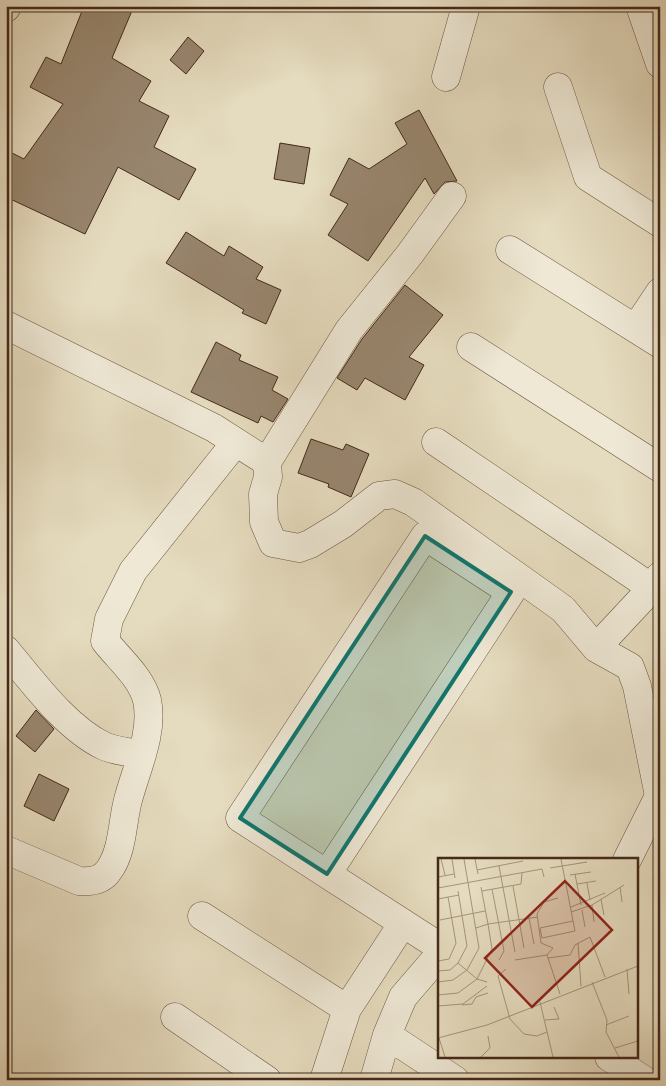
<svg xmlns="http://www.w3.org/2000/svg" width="666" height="1086" viewBox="0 0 666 1086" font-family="'Old Standard TT',serif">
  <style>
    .building { fill: #98866f; stroke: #452919 }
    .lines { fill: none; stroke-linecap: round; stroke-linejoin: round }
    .minor-casing { stroke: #6d5642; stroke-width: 29 }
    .primary-casing { stroke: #452919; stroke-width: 29 }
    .minor { stroke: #eee8d5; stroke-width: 28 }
    .primary { stroke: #e5dbbe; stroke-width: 28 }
    .marked { fill: #0f766e; fill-opacity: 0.2; stroke: #0f766e; stroke-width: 4; stroke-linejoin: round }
    .inset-road { fill: none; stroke: #a5947c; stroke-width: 1 }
    .view { fill: #8f2418; fill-opacity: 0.15; stroke: #8f2418; stroke-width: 2.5 }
    .inset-edge { fill: none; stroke: #452919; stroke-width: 2.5 }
  </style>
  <rect width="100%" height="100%" fill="#e5dbbe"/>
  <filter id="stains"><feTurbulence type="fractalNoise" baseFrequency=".004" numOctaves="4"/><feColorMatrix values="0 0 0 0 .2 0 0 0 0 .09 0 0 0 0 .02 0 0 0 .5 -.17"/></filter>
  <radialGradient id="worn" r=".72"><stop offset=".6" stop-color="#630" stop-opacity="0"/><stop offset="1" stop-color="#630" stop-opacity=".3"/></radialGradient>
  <path class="building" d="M84,6H134L112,58L151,81L139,101L169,116L154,147L196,169L179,200L118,167L85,234L6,197V150L24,159L63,104L30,87L46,57L61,64Z
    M188,37L204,51L186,74L170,60Z
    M419,110L457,181L445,182L434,194L425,178L368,261L328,235L348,204L330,195L349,158L369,169L407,144L395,123Z
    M280,143L310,148L304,184L274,179Z
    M186,232L224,256L229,246L263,267L256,279L281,290L266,324L242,313L244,310L166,263Z
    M405,285L443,315L409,357L424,365L405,400L365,378L357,390L337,378L362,339Z
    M216,342L241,355L239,360L278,377L272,390L288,399L273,422L261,416L258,423L191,392Z
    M311,439L343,450L346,444L369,454L351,497L328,487L329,484L298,473Z
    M36,710L54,729L35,752L16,736Z
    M39,774L69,789L54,821L24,806Z"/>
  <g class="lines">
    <defs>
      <path id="minor" d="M640,6L660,64
        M446,77L466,6
        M558,87L588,177L660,223
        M510,250L660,344
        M6,325L214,428L267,462L268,477L263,494L264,522L273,543L299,548L310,544L343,524L379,496L395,494L413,502L563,609L596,648L630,667L637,686L659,796L627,860
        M636,328L660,292
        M471,347L660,468
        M436,442L652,588
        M267,462L349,330L410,254L452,196
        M596,648L652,588L660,576
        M6,650C33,682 66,728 104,746C115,751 130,752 142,755
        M6,850L79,881C90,882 102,881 109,870C123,851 122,822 128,800C136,769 154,733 147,700C141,677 119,659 105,641L109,619L133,571L236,442
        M327,874L511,592L425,536L240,818L440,947
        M202,916L347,1009
        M175,1017L267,1080
        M387,1035L455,1080
        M609,1057L644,1080
        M324,1080L347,1009L403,923
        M374,1080L387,1035L403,997L440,954"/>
      <path id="primary" d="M6,8L7,6"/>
    </defs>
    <use href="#minor" class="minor-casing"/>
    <use href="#primary" class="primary-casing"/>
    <use href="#minor" class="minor"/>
    <use href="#primary" class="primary"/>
  </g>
  <path class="marked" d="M425,536L511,592L327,874L240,818Z"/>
  <g transform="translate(438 858)">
    <rect width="200" height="200" fill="#e5dbbe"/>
    <path class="inset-road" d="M3,1L7,17M14,1L17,20M37,1L40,16M123,1L137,73L104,80L102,70L135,63M61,8L77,94M112,10L149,4M39,12L85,3M137,16L143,47M132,17L153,14M0,19L16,16M149,25L152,42M139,26L158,23M75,28L86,90M182,29L184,44M0,30L104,11L106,19M54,31L66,93L61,102M44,33L83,26L84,15M120,40L106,44L99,56L103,85L115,90L109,97L122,136M0,41L21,37M163,41L166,57M154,47L156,64M133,49L167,35M144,52L147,69M133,54L154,47L186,27M91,60L96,86M2,62L47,53M38,70L50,66L43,29M140,85L143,128M110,100L132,97L137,87L152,79L167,119M77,102L109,97M0,103L11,101L18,85L10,39M20,105L39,121L49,124M68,111L60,118L72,161L86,176L99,178L109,174M189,111L191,136M0,113L12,112L20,105L29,88L20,33M0,124L15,122L29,112L41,90L26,1M154,124L169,162L168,174L181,199M0,137L20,135L39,121L54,91L50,66L100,59M102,144L115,199M24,147L34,146L38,139L50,135M0,148L25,146L49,128M107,162L121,161L116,149M168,167L191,158M0,180L49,167L200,108M1,180L7,199M177,190L200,183M43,199L52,190L50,178"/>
    <path class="view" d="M127,23L174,72L94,149L47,100Z"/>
    <rect width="200" height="200" class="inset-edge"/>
  </g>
  <rect width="666" height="1086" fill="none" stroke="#e5dbbe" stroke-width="25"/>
  <rect x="8" y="8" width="651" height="1071" fill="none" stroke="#452919" stroke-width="2.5"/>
  <rect x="12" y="12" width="641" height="1061" fill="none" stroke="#452919"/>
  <rect width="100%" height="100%" filter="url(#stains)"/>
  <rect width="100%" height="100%" fill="url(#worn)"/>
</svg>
